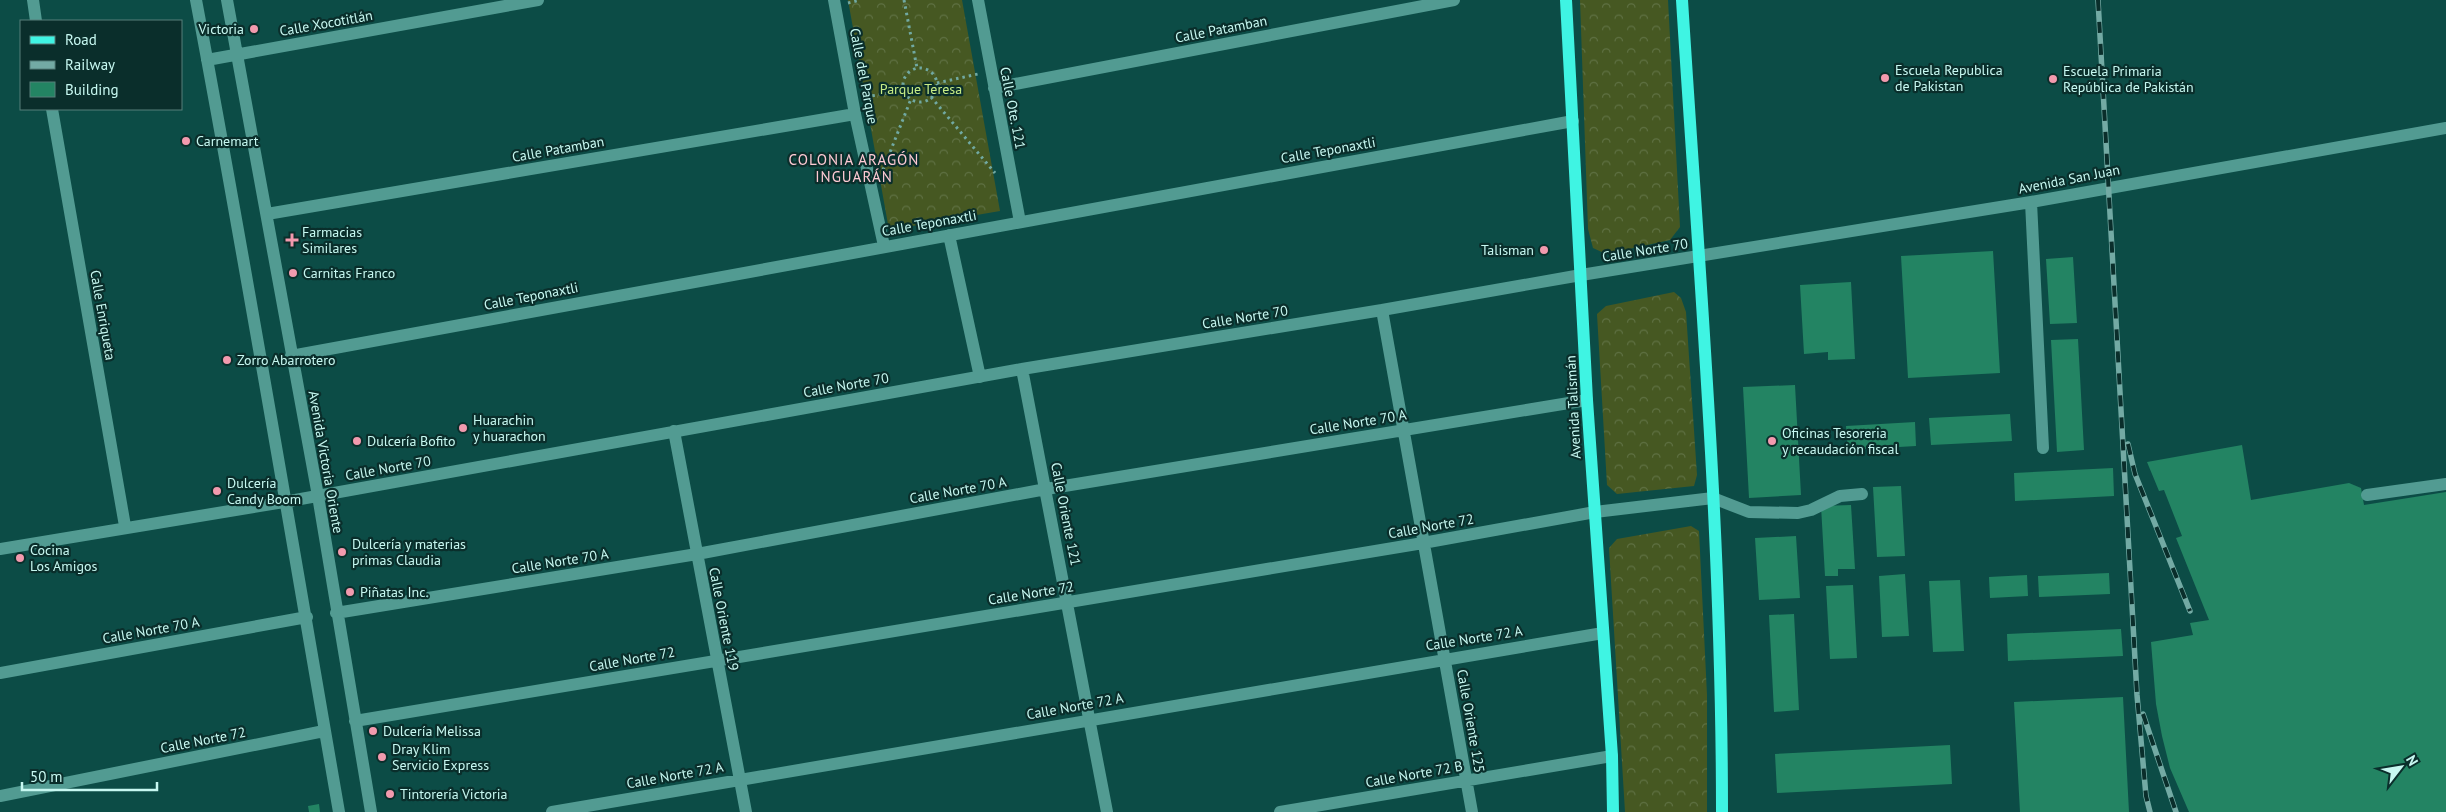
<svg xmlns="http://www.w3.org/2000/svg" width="2446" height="812" viewBox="0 0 2446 812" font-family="'PT Sans',sans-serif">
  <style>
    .forest { fill: url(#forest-crowns) }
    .building { fill: #238463 }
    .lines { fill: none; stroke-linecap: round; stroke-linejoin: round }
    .path { stroke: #71a9a2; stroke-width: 3; stroke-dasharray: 2.5 4; stroke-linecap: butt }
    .minor { stroke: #529b92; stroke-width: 12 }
    .major { stroke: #3ff4e3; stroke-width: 12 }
    .rail-casing { stroke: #73aaa4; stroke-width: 5.5 }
    .rail { stroke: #0a2e2b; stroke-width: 4; stroke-dasharray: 11; stroke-linecap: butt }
    .poi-dot { fill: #f29aae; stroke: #0a2e2b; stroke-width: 2 }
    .labels { text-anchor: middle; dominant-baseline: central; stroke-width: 4.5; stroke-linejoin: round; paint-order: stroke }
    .street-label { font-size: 14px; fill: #c7f8f1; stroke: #0a2e2b }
    .poi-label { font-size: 14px; fill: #c7f8f1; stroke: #0a2e2b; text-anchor: start }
    .park-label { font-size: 14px; fill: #c7ec85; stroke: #0a2e2b }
    .neighbourhood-label { font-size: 15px; letter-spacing: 1px; fill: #fecad4; stroke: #0a2e2b }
  </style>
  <defs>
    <pattern id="forest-crowns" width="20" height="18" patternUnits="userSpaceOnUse" patternTransform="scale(1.25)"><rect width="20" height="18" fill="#465822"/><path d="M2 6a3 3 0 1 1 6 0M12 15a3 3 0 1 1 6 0" fill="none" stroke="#5f7143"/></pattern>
  </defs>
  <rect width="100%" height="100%" fill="#0c4c46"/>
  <path class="forest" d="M848,0H962L1000,211L889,230Z
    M1580,0H1668L1680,227L1670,240L1606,254L1593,248L1588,229Z
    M1674,292L1681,298L1686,312L1697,475L1694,486L1617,494L1607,485L1597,314L1606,306Z
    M1691,526L1699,531L1707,695V812H1625L1609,548L1617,539Z"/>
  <path class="building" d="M1993,251L2000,373L1908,378L1901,256Z
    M2073,257L2077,323L2050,324L2046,259Z
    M1851,282L1855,359L1828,360V352L1804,354L1800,285Z
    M2078,339L2084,450L2057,452L2051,340Z
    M1795,385L1801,495L1749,498L1743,387Z
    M2010,414L2012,441L1931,445L1929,418Z
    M1915,422L1916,446L1848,450L1846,426Z
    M2242,445L2251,500L2349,483L2361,488L2364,505L2446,492V812H2189L2170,768L2162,736L2156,704L2151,642L2193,635L2190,623L2209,620L2176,538L2182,536L2164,490L2159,491L2147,462Z
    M2113,468L2114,496L2015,501L2014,473Z
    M1901,486L1905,556L1877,557L1873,487Z
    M1851,505L1855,569H1838V576H1825L1821,506Z
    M1796,536L1800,598L1759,600L1755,538Z
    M2109,573L2110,594L2039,597L2038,576Z
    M1905,574L1909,636L1882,637L1879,576Z
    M2027,575L2028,596L1990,598L1989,577Z
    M1960,580L1964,651L1933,652L1929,581Z
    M1853,585L1857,658L1830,659L1826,586Z
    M1794,614L1799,710L1774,712L1769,615Z
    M2121,629L2123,656L2008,661L2007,634Z
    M2123,697L2129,812H2020L2014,702Z
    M1950,745L1952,784L1777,793L1775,754Z
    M319,804L320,812H309L308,806Z"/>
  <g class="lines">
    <path class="path" d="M904,0L917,68
      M848,3L860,0
      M903 85a17 17 0 1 1 34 0a17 17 0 1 1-34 0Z
      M937,83L978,74
      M866,97L904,90
      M931,97L995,173
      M883,170L911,99"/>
    <path class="minor" d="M33,0L36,21
      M196,0C247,270 292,541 339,812
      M227,0L318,496L371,812
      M834,0L855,114L884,246
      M978,0L1020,222
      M207,60L538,0
      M994,88L1454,0
      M52,109L125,526
      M2031,202L2043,448
      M267,214L855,114
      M949,235L980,377
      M1382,310L1472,812
      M291,356L1573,121
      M1022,369L1107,812
      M674,431L746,812
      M2367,495L2446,484
      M0,549L284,502L1022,369L1382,310L1581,275L2031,202L2446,128
      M336,613L697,554L1046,489L1587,400
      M0,673L307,617
      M355,721L1423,543L1595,512L1713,498L1749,512L1798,513L1811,510L1840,496L1862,494
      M0,796L324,731
      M552,812L1603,633
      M1280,812L1612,756"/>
    <path class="major" d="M1566,0L1587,400L1612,756L1613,812
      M1682,0C1699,270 1722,541 1722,812"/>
    <defs>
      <path id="rail" d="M2098,0L2137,695L2146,796L2150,812
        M2128,444L2135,474L2190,611
        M2143,714L2176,812"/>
    </defs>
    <use href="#rail" class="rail-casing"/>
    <use href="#rail" class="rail"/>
  </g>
  <g class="poi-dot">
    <circle cx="254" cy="29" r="5"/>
    <circle cx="1885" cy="78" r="5"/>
    <circle cx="2053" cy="79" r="5"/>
    <circle cx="186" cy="141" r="5"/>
    <path d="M289.5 232.5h5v5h5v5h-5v5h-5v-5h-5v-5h5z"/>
    <circle cx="1544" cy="250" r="5"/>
    <circle cx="293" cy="273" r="5"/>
    <circle cx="227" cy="360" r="5"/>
    <circle cx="463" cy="428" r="5"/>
    <circle cx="357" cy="441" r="5"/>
    <circle cx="1772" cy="441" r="5"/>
    <circle cx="217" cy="491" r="5"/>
    <circle cx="342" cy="552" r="5"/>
    <circle cx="20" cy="558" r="5"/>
    <circle cx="350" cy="592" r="5"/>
    <circle cx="373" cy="731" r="5"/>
    <circle cx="382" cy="757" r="5"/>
    <circle cx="390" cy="794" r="5"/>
  </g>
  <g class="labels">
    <g class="street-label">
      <text transform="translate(326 23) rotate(-10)">Calle Xocotitlán</text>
      <text transform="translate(1221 29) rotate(-11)">Calle Patamban</text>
      <text transform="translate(864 76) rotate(79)">Calle del Parque</text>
      <text transform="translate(1013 108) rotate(79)">Calle Ote. 121</text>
      <text transform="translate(558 149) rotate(-10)">Calle Patamban</text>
      <text transform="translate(1328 150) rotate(-10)">Calle Teponaxtli</text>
      <text transform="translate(2069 179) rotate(-11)">Avenida San Juan</text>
      <text transform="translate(929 223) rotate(-10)">Calle Teponaxtli</text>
      <text transform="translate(1645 250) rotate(-9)">Calle Norte 70</text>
      <text transform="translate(531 296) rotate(-11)">Calle Teponaxtli</text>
      <text transform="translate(103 315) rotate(80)">Calle Enriqueta</text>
      <text transform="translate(1245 317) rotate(-9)">Calle Norte 70</text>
      <text transform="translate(846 385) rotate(-10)">Calle Norte 70</text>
      <text transform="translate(1573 407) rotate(-93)">Avenida Talismán</text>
      <text transform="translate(1358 422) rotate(-9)">Calle Norte 70 A</text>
      <text transform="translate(326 462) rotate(80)">Avenida Victoria Oriente</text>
      <text transform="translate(388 468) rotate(-10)">Calle Norte 70</text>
      <text transform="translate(958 490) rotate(-10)">Calle Norte 70 A</text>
      <text transform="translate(1066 514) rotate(79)">Calle Oriente 121</text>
      <text transform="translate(1431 526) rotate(-10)">Calle Norte 72</text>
      <text transform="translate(560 561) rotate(-9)">Calle Norte 70 A</text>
      <text transform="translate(1031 593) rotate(-9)">Calle Norte 72</text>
      <text transform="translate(724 619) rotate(79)">Calle Oriente 119</text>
      <text transform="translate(151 630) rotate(-10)">Calle Norte 70 A</text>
      <text transform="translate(1474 638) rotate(-9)">Calle Norte 72 A</text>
      <text transform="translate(632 659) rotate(-10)">Calle Norte 72</text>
      <text transform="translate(1075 706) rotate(-10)">Calle Norte 72 A</text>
      <text transform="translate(1471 721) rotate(80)">Calle Oriente 125</text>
      <text transform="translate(203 740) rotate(-11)">Calle Norte 72</text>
      <text transform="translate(1414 774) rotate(-10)">Calle Norte 72 B</text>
      <text transform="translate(675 775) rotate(-10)">Calle Norte 72 A</text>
    </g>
    <g class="poi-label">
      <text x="244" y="29" text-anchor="end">Victoria</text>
      <text x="1895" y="70">Escuela Republica<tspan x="1895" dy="16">de Pakistan</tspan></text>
      <text x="2063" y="71">Escuela Primaria<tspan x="2063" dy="16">República de Pakistán</tspan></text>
      <text x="196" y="141">Carnemart</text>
      <text x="302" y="232">Farmacias<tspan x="302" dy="16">Similares</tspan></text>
      <text x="1534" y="250" text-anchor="end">Talisman</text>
      <text x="303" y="273">Carnitas Franco</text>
      <text x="237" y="360">Zorro Abarrotero</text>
      <text x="473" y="420">Huarachin<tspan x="473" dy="16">y huarachon</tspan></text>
      <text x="1782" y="433">Oficinas Tesoreria<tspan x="1782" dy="16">y recaudación fiscal</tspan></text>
      <text x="367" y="441">Dulcería Bofito</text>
      <text x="227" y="483">Dulcería<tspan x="227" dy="16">Candy Boom</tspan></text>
      <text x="352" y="544">Dulcería y materias<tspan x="352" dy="16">primas Claudia</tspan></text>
      <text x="30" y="550">Cocina<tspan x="30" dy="16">Los Amigos</tspan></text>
      <text x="360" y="592">Piñatas Inc.</text>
      <text x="383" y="731">Dulcería Melissa</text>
      <text x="392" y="749">Dray Klim<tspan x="392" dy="16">Servicio Express</tspan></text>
      <text x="400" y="794">Tintorería Victoria</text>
    </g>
    <g class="park-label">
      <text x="921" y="89">Parque Teresa</text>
    </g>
    <g class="neighbourhood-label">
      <text x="854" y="159">COLONIA ARAGÓN<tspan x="854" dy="17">INGUARÁN</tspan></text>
    </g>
  </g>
  <rect x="20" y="20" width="162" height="90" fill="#0a2e2b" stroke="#567f7a"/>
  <rect x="30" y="36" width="25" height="8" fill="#3ff4e3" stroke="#567f7a"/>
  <text x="65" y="45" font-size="15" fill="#c7f8f1">Road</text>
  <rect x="30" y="61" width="25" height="8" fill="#73aaa4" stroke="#567f7a"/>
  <text x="65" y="70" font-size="15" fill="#c7f8f1">Railway</text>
  <rect x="30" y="82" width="25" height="15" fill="#238463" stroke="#567f7a"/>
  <text x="65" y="95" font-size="15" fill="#c7f8f1">Building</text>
  <g transform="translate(2401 767) rotate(59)" stroke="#0a2e2b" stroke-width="4" paint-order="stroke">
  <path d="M0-4L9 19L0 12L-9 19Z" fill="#c7f8f1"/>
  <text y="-8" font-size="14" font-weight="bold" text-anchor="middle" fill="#c7f8f1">N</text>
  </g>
  <path d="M22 782v8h135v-8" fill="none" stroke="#c7f8f1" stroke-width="2.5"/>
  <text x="30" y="782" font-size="15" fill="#c7f8f1" stroke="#0a2e2b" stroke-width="4" paint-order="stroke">50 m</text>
</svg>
